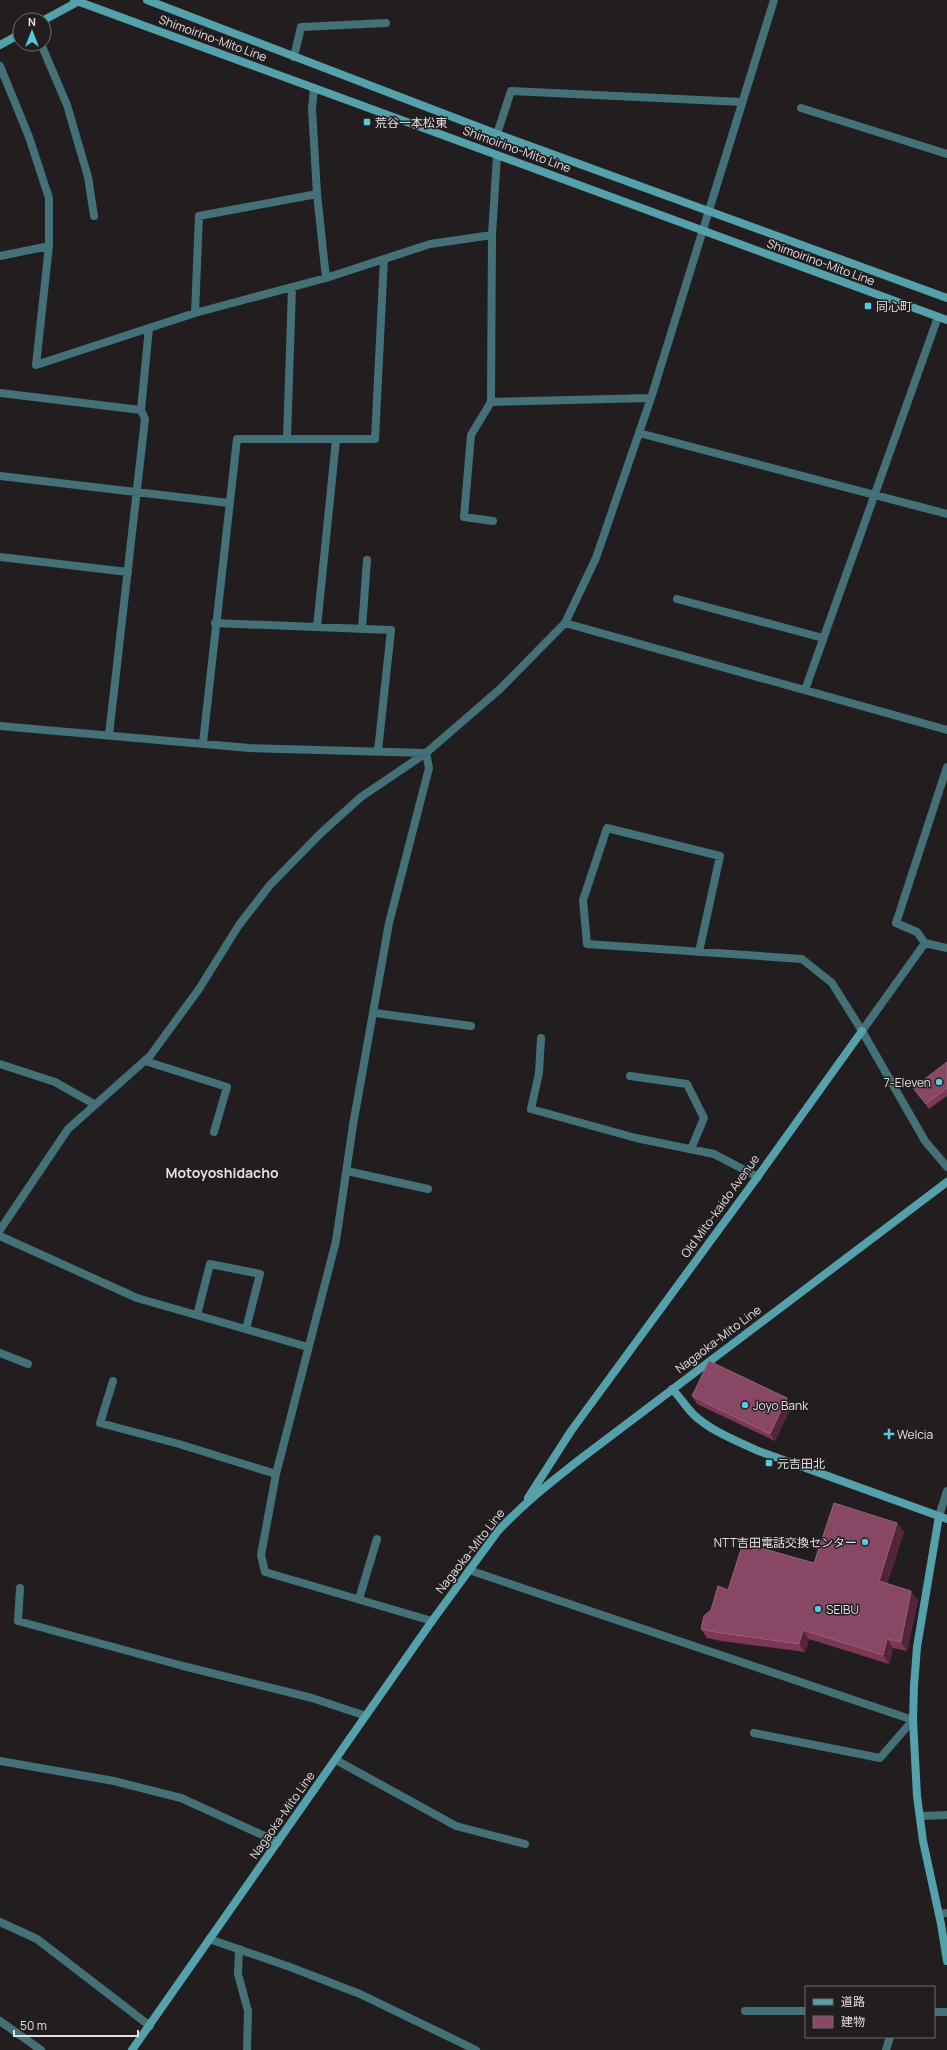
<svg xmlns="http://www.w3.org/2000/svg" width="947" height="2050" viewBox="0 0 947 2050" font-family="Manrope,'Noto Sans JP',sans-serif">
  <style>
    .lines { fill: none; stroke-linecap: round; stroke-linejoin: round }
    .lane { stroke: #437177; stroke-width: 8 }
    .street { stroke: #437177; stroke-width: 8 }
    .secondary { stroke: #54a0ab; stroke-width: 8 }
    .wall { fill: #7d3656 }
    .shaded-wall { fill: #54243a }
    .building { fill: #884865; stroke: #966079 }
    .poi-dot { fill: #53cbdb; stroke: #221d1f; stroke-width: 1.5 }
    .labels { text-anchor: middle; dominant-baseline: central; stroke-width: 3; stroke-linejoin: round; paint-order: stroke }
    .street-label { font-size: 12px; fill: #e3e0e1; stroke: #221d1f }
    .poi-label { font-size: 12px; fill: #e3e0e1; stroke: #221d1f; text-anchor: start }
    .quarter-label { font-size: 14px; font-weight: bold; fill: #e3e0e1; stroke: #221d1f }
  </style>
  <rect width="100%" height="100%" fill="#221d1f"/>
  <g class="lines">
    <path class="lane" d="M41,44L67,105L88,177L94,216
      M294,57L301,27L386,23
      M0,66L29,137L49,198V246
      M801,108L947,154
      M497,134L511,91L742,102
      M0,256L49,246L36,365L149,328L141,410
      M491,402L471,435L464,517L493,521
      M677,599L823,638
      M362,629L367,560
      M375,1013L471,1026
      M862,1031L925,1141L947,1167
      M541,1038L539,1073L531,1109L636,1138L714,1154L758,1177
      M145,1061L227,1087L214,1132
      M0,1064L55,1082L94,1104
      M630,1076L687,1084L704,1118L691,1149
      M347,1171L428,1189
      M197,1315L210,1264L260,1274L246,1329
      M0,1353L28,1364
      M113,1381L100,1423L179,1444L276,1474
      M20,1588L18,1621L183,1666L312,1698L366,1716
      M359,1599L377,1539
      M0,1761L114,1781L181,1798L278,1842
      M920,1816L947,1815
      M939,1914L947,1913
      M239,1949L238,1974L248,2011L247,2050
      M745,2011H806
      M934,2012H947
      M0,2021L41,2050
      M886,2050L890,2037"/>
    <path class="street" d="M314,88L312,109L317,194L326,278
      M497,155L492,235L491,402L651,398
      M195,313L199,216L317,194
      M149,328L195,313L326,278L430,244L492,235
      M0,393L141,410L145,419L109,735
      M639,433L947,514
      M287,439L292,288
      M0,476L229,503
      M0,557L128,572
      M215,623L391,630L378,751
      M565,623L947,730
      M317,627L336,440
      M805,690L938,317
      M0,726L249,748L426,753L429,768L389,923L353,1125L336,1241L276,1474L261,1555L265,1572L432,1621
      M203,743L237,439H375L384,259
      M925,943L917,932L896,923L947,767
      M699,952L720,856L607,828L583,900L587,944L802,959L832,983L862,1031L925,943L947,948
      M0,1230L68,1129L150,1056L199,989L239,925L270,885L321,833L361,797L426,753L500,689L565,623L596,558L651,398L774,0
      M0,1236L137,1298L308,1347
      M939,1516L947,1491
      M469,1570L913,1720L880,1758L754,1733
      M336,1760L456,1826L525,1844
      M0,1922L37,1939L150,2026
      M209,1939L290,1967L360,1994L476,2050"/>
    <path class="secondary" d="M74,0L947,320
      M147,0L497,134L947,298
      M44,20L81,0
      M0,45L20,34
      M672,1389C680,1397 686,1407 694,1415C711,1431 735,1440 756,1450L947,1519
      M528,1498L571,1431L761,1172L862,1031
      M939,1516L917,1647L914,1686L913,1720L917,1796L923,1841L941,1924L947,1961
      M132,2050L432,1621L498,1531C523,1504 551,1482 579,1460L947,1182"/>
  </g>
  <path class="wall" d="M947,1062V1096L929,1109L917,1093Z
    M692,1396L792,1406L775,1441L697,1404Z
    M897,1523L904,1532L887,1584L918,1600L907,1651L893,1648L889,1664L809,1639L805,1652L721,1641L707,1638L701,1629L711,1610L728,1590L814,1563Z"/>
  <path class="shaded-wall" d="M787,1398L792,1406L775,1441L770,1434Z
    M897,1523L904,1532L885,1590L879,1581Z
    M911,1591L918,1600L907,1651L901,1642Z
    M803,1630L809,1639L805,1652L799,1644Z
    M887,1639L893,1648L889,1664L883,1655Z"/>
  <path class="building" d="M947,1062V1088L926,1104L913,1088Z
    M709,1361L787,1398L770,1434L692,1396Z
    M834,1503L897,1523L879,1581L911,1591L901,1642L887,1639L883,1655L803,1630L799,1644L715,1632L701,1629L704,1616L711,1610L718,1586L728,1590L743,1543L814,1563Z"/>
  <g class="poi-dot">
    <rect x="363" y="118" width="8" height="8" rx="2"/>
    <rect x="864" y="302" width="8" height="8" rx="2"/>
    <circle cx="939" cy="1082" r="4"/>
    <circle cx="745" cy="1405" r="4"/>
    <path d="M887 1428h4v4h4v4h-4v4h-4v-4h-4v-4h4z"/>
    <rect x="765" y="1459" width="8" height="8" rx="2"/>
    <circle cx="865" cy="1542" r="4"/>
    <circle cx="818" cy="1609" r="4"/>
  </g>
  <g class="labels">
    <g class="street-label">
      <text transform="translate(213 38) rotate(20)">Shimoirino-Mito Line</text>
      <text transform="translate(517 149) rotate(20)">Shimoirino-Mito Line</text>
      <text transform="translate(821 262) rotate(20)">Shimoirino-Mito Line</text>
      <text transform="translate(720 1206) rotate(-54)">Old Mito-kaido Avenue</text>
      <text transform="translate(718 1339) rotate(-37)">Nagaoka-Mito Line</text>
      <text transform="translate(470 1551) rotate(-52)">Nagaoka-Mito Line</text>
      <text transform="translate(282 1815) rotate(-55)">Nagaoka-Mito Line</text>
    </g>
    <g class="poi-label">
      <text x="375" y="122">荒谷一本松東</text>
      <text x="876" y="306">同心町</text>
      <text x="931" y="1082" text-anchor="end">7-Eleven</text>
      <text x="753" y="1405">Joyo Bank</text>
      <text x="897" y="1434">Welcia</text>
      <text x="777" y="1463">元吉田北</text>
      <text x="857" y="1542" text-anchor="end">NTT吉田電話交換センター</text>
      <text x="826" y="1609">SEIBU</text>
    </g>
    <g class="quarter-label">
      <text x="222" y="1172">Motoyoshidacho</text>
    </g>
  </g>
  <rect x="805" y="1986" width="130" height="52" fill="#221d1f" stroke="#6f6b6d"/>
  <rect x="813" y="1999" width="20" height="6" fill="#54a0ab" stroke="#6f6b6d"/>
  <text x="841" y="2006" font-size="12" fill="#e3e0e1">道路</text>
  <rect x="813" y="2016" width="20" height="12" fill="#884865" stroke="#6f6b6d"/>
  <text x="841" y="2026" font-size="12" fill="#e3e0e1">建物</text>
  <g transform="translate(32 32)"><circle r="19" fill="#221d1f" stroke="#6f6b6d"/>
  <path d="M0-3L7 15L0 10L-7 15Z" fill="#53cbdb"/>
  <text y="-6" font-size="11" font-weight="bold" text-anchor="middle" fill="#e3e0e1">N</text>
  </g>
  <path d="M14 2030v6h124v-6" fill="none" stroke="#e3e0e1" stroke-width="2"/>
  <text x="20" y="2030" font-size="12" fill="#e3e0e1" stroke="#221d1f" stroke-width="3" paint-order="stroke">50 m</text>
</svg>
